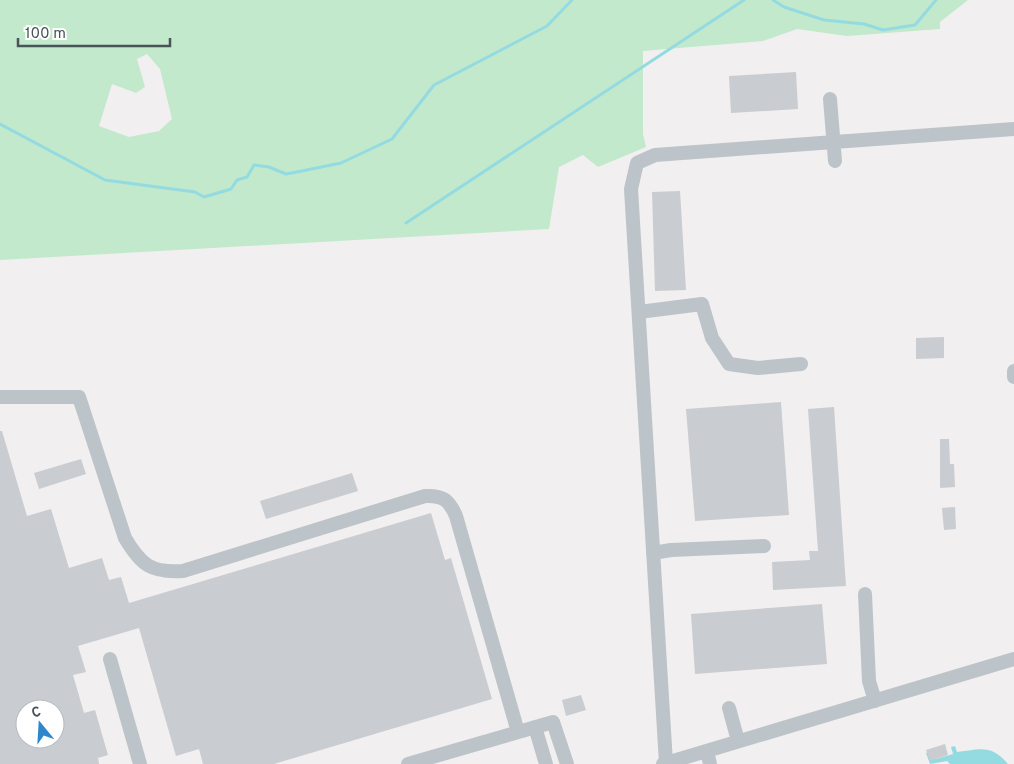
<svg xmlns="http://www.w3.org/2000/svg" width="1014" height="764" viewBox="0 0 1014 764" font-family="Overpass,sans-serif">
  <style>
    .green { fill: #c2e9cc; fill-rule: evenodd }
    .water { fill: #94dbe1 }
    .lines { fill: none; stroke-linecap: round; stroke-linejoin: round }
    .stream { stroke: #94dbe1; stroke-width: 3 }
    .building { fill: #c9ccd0; fill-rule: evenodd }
    .minor { stroke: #bcc4c9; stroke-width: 14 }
  </style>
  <rect width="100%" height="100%" fill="#f1efef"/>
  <path class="green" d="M0,0H968L940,22V29L847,36L797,29L763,41L643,51V134L646,147L598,167L583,155L559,167L549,229L0,260ZM147,54L160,69L172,119L159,131L129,137L99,126L112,84L136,93L145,87L137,59Z"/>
  <path class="water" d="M955,746L957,752C981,749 991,744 1008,764H950L947,761L930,764L926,753L932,751L936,759L953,754L951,747Z"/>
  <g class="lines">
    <path class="stream" d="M773,0L784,7L824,20L864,24L883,30L915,25L936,0
      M0,124L105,180L195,192L204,197L231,189L237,180L247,177L254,165L269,167L286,174L302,171L341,163L392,139L434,85L547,26L572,0
      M406,223L744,0"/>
  </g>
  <path class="building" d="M796,72L798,109L731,113L729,76Z
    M680,191L686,290L655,291L652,192Z
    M944,337V358L916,359V338Z
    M781,402L789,515L695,521L686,409Z
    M834,407L846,586L773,590L772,562L810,560L809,551H818L808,409Z
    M0,431H2L27,516L51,509L69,568L102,558L109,580L121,577L129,603L431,513L445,560L451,558L492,699L274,764H203L199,749L176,756L139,628L78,646L86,672L73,675L84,713L95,710L108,755L98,758L99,764H0ZM25,709H55V739H25Z
    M940,439H949L950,464H954L955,487L940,488Z
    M81,459L86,474L39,489L34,473Z
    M352,473L358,491L266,519L260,501Z
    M955,507L956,529L944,530L942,508Z
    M822,604L827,664L695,674L691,614Z
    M581,695L586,710L566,716L562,700Z
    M945,744L948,755L930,761L926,750Z"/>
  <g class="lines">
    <path class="minor" d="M830,99L835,161
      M639,312L702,304L712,338L729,364L758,368L801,364
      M1014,371V377
      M0,397H79L125,538C141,565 151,573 183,571L425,496C443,495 449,500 456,516L518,732
      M653,553L671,550L764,546
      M865,594L869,681L875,701
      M110,659L140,764
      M729,708L738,741
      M535,727L546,764
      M707,751L710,764
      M666,763L631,189L637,163L655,155L1014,129
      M408,764L553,722L567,764
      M663,764L1014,659"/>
  </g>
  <g transform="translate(40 724) rotate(342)"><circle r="24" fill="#ffffff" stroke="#b6bbbd"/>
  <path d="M0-4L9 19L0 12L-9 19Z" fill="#2f87cb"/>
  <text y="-8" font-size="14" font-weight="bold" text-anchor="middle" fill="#495459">С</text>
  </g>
  <path d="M18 38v8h152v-8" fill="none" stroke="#495459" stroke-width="2.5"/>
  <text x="25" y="38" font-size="15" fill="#495459" stroke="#ffffff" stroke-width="4" paint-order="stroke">100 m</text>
</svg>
